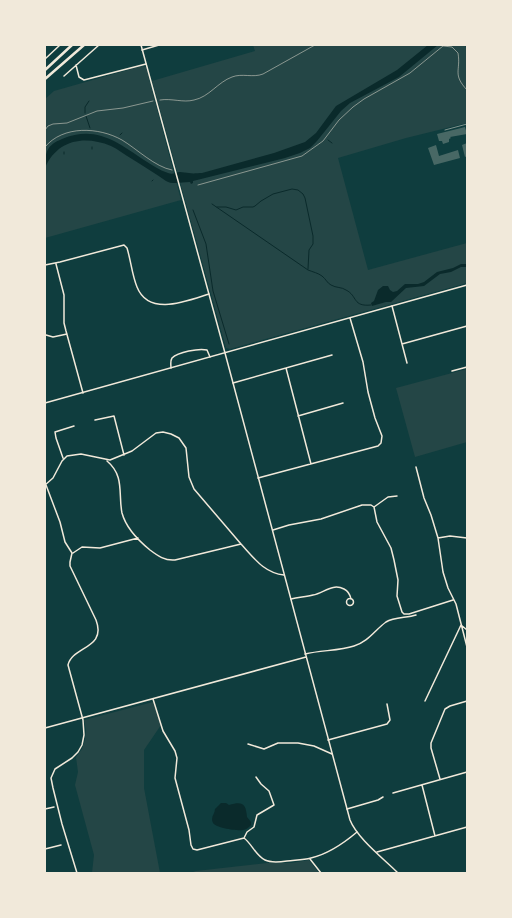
<svg xmlns="http://www.w3.org/2000/svg" width="512" height="918" viewBox="0 0 512 918" font-family="'Fira Sans',sans-serif">
  <style>
    .green { fill: #244646 }
    .water { fill: #0a2a2b }
    .lines { fill: none; stroke-linecap: round; stroke-linejoin: round }
    .stream { stroke: #0a2a2b; stroke-width: 1 }
    .building { fill: #486865 }
    .path { stroke: #f1e9da; stroke-width: 0.5 }
    .service { stroke: #f1e9da; stroke-width: 0.5 }
    .minor { stroke: #f1e9da; stroke-width: 1.5 }
    .tertiary { stroke: #f1e9da; stroke-width: 1.5 }
    .motorway { stroke: #f1e9da; stroke-width: 2.5 }
  </style>
  <rect width="100%" height="100%" fill="#0f3d3e"/>
  <path class="green" d="M253,45H465L467,51V123L406,138L338,158L368,270L467,243V283L230,349L226,348L152,81L255,51Z
    M142,66L146,67L181,200L45,238V99L54,91Z
    M467,369V442L415,457L396,388Z
    M153,702L161,725L144,750V788L160,873H92L94,855L75,785L78,772L76,757L82,749L85,740L86,730L84,720Z
    M309,860L319,873H190L196,871L267,863H291Z"/>
  <path class="water" d="M428,45H438L399,77L350,103L341,111L317,141L310,148L300,153L285,158L193,181V183L191,184L190,182C181,182 173,185 166,181C155,173 143,166 132,159C125,155 118,149 111,146C84,135 57,140 45,168C45,152 47,145 62,139C96,125 117,142 144,160C152,165 159,170 168,173C173,175 176,172 180,172C183,172 186,173 189,173C193,174 198,173 202,173L274,153L305,142L316,133L336,106L397,70Z
    M461,264H467V267H461L451,272L440,274L424,286L406,288L391,302H386L372,306L371,303L374,301L378,290L383,286H388L390,290L393,292L397,291L405,284H418L424,282L437,272L453,268Z
    M221,803H226L229,805C242,801 246,803 247,817L251,822V825C249,827 246,830 243,830C237,831 216,828 213,823C210,817 215,814 215,809Z"/>
  <g class="lines">
    <path class="stream" d="M85,113V107L89,101
      M86,116L90,128
      M120,135L122,133
      M328,140L332,143
      M92,149V147
      M64,152V154
      M152,181L153,180
      M212,204L308,270C313,272 318,273 322,276C326,279 327,283 331,285C336,288 342,287 346,290C358,296 352,307 371,305
      M217,207H226L236,210L243,207H253L255,206L261,201L273,194L292,189L298,190L303,194L305,198L313,236V244L309,250L308,269
      M193,210L206,244L213,291L229,344"/>
  </g>
  <path class="building" d="M465,127L467,134L450,137L451,138L449,139V142L443,144L442,141H439L437,134Z
    M467,143V156L465,157L462,145Z
    M436,145L439,156L458,150L460,158L434,165L428,148Z"/>
  <g class="lines">
    <path class="path" d="M160,100C172,98 183,103 194,100C209,97 218,82 232,77C242,73 253,78 263,74L315,45
      M45,130L48,126L53,124L67,123L97,111L123,108L153,101
      M45,147C63,125 99,127 122,140C137,149 155,167 172,170
      M198,185L302,156L323,141L339,120L353,107L364,99L410,73L443,46L452,47L458,53C461,71 452,74 467,90"/>
    <path class="service" d="M445,130L467,124"/>
    <path class="minor" d="M142,50L159,45
      M76,65L79,77L84,80L146,64
      M64,76L99,45
      M56,264L64,295V323L66,331L83,393
      M45,265L60,262L124,245L127,248C131,261 132,275 137,287C149,317 187,301 209,294
      M392,306L407,363
      M45,332V336
      M46,335L53,337L67,334
      M402,344L467,326
      M171,368C171,365 170,361 172,358C178,352 199,348 207,350L210,357
      M286,368L311,464
      M452,371L467,367
      M233,383L332,355
      M298,416L343,403
      M95,420L114,416L124,455
      M63,458L56,438L55,432L74,426
      M107,461C125,476 118,494 122,513C126,528 139,541 150,550C158,556 165,561 175,560L241,544C254,558 264,573 284,575
      M416,467L424,498L431,515L438,538L443,572L448,588L456,604L467,647
      M258,478L378,446L381,443L382,436L375,418L368,392L363,362L350,318
      M45,485L53,478L62,461L67,456L81,454L110,460L132,451L156,433L163,432L171,434L179,438L186,448L189,477L194,489L241,544
      M46,485L60,522L65,542L72,553L70,562V566L96,620C107,649 72,646 68,665L83,720L84,735L82,745L78,752L72,758L55,769L51,778L53,788L62,824L77,873
      M374,507L377,522L391,548L394,560L398,580L397,596L402,612L404,614H409L453,600
      M273,530L289,525L321,519L362,505H371L374,507L388,497L397,496
      M438,538L450,536L467,538
      M73,553L82,547L100,548L138,538
      M346.5 602a3.5 3.5 0 1 1 7 0a3.5 3.5 0 1 1-7 0Z
      M291,599C299,597 306,597 313,595C324,593 332,583 344,589C348,591 350,594 351,599
      M305,654C321,650 339,651 354,646C368,642 375,630 386,622C394,617 407,618 416,615
      M153,699L163,731L175,751L177,758L175,778L189,830L191,845L193,849L197,850L244,838C252,844 256,856 265,860C271,863 280,862 287,861C295,860 303,860 311,858C328,854 344,843 357,832
      M425,701L461,625L467,630
      M328,740L387,724L390,720L387,704
      M248,744L264,749L278,743H298L314,746L332,754
      M440,779L431,748V743L445,709L450,706L467,701
      M422,785L435,836
      M393,793L467,772
      M45,809L54,807
      M347,809L378,800L383,797
      M244,838L247,832L254,827L257,815L274,805L269,791L261,784L256,777
      M45,849L61,845
      M377,852L467,827
      M310,859L321,873"/>
    <path class="tertiary" d="M141,45L225,353L350,820C357,838 384,859 398,873
      M45,59L60,45
      M45,403L467,285
      M45,728L306,657"/>
    <path class="motorway" d="M45,70L72,45
      M45,79L84,45"/>
  </g>
  <rect width="512" height="918" fill="none" stroke="#f1e9da" stroke-width="92"/>
</svg>
